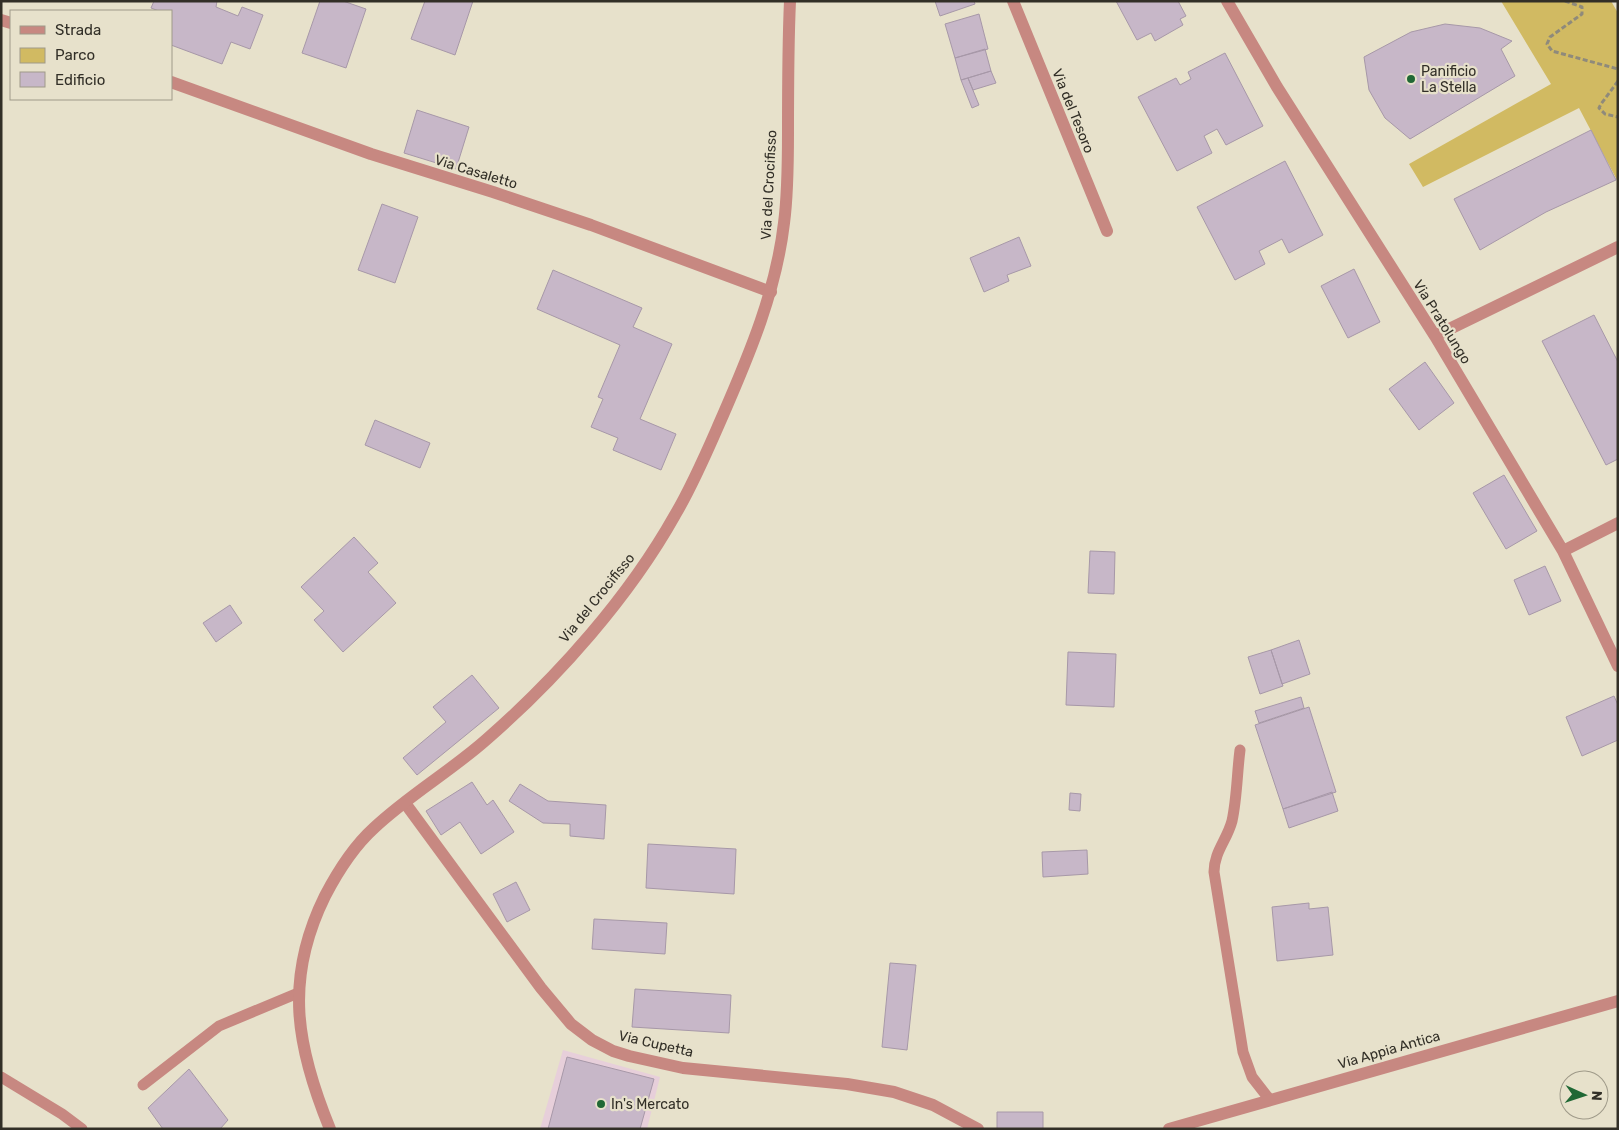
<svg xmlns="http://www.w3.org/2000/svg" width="1619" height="1130" viewBox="0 0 1619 1130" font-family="Rubik,sans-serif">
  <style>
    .commercial { fill: #e7cfda }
    .green { fill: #d1ba62 }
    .building { fill: #c7b7c8; stroke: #a798a8 }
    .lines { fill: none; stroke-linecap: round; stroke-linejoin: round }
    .path { stroke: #8f8a7b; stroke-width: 3; stroke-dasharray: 5 2.5; stroke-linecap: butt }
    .service { stroke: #c78881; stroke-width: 11 }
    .minor { stroke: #c78881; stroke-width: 12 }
    .tertiary { stroke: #c78881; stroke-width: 12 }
    .poi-dot { fill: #206835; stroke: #e7e1cb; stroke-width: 2 }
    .labels { text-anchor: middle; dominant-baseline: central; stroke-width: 4.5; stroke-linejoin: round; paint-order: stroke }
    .poi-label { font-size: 14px; fill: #322f27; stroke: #e7e1cb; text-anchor: start }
    .street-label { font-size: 14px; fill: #322f27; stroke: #e7e1cb }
  </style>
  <rect width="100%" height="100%" fill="#e7e1cb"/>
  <path class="commercial" d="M563,1050L660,1077L647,1129H540Z"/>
  <path class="green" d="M1501,1H1611L1618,13V182L1579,108L1423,187L1409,164L1551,84Z"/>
  <path class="building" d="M154,1H217L216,7L238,16L242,7L263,15L250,49L231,42L222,64L171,45V11H159L151,8Z
    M320,1H343L366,9L346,68L302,53Z
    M425,1H473L455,55L411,39Z
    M935,1H974L975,4L940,16Z
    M1116,1H1178L1186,16L1180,19L1183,25L1155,41L1151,33L1137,40Z
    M979,14L988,49L955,58L945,24Z
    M1445,24L1480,28L1512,41L1501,49L1515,76L1410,139L1385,118L1369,90L1364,57L1411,32Z
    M985,49L991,71L961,80L955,58Z
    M1225,53L1263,126L1226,145L1217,129L1204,136L1212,153L1177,171L1138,97L1176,78L1180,85L1191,79L1188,72Z
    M991,71L996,83L973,90L968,78Z
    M968,78L979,105L972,108L961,80Z
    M417,110L469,127L456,169L404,153Z
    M1591,130L1616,180L1546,212L1480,250L1454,199Z
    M1285,161L1323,235L1289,253L1282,239L1259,251L1265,264L1235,280L1197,207Z
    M382,204L418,217L395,283L358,270Z
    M1019,237L1031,266L1007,275L1009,281L984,292L970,258Z
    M1354,269L1380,322L1348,338L1321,286Z
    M553,270L642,308L633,327L672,344L640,419L676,434L661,470L613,450L618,438L591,427L603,399L598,397L620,345L537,309Z
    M1594,315L1618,362V459L1606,465L1542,341Z
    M1425,362L1454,403L1419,430L1389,389Z
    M375,420L430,443L420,468L365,445Z
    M1504,475L1537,531L1506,549L1473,493Z
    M354,537L378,563L368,572L396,603L343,652L314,620L324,611L301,587Z
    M1090,551L1115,552L1114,594L1088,593Z
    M1545,566L1561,601L1529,615L1514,580Z
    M230,605L242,623L216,642L203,623Z
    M1299,640L1310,674L1282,684L1271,650Z
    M1271,650L1283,686L1260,694L1248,657Z
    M1068,652L1116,654L1114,707L1066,705Z
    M472,675L499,708L417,775L403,758L446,722L433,707Z
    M1614,696L1618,705V740L1582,756L1566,717Z
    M1301,697L1304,708L1259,723L1255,711Z
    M1309,707L1336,792L1283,809L1255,725Z
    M472,782L487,805L493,800L514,832L481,854L460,822L441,835L426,811Z
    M520,784L548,801L606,805L604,839L570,836V824L543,823L509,801Z
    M1332,792L1338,811L1289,828L1283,809Z
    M1070,793L1081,794L1080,811L1069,810Z
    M648,844L736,849L734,894L646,888Z
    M1087,850L1088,874L1043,877L1042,852Z
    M516,882L530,910L507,922L493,894Z
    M1309,903V909L1328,907L1333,955L1277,961L1272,907Z
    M594,919L667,923L665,954L592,949Z
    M890,963L916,965L907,1050L882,1047Z
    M635,989L731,995L729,1033L632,1027Z
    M567,1057L654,1079L640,1129H548Z
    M189,1069L228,1120L220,1129H163L148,1108Z
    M997,1112H1043V1129H997Z"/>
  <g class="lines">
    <path class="path" d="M1565,1L1582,7V14L1550,37L1547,44L1552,51L1618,69
      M1618,81L1601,104L1599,108L1605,114L1618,117"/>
    <path class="service" d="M1240,750C1237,773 1237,798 1232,821C1227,840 1214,852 1214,872L1243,1052L1252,1077L1270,1100
      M1,1077L62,1114L82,1129
      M143,1085L219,1026L298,993"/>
    <path class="minor" d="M1013,1L1107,231
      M1227,1L1277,87L1435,336L1563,551L1618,666
      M1,20L11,23
      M171,82L371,154L493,192L591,225L771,292
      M1435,336L1618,247
      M1563,551L1618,523
      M405,803L541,988L571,1024L592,1040L613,1051L629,1056L683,1068L847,1084L894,1092L933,1105L978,1129"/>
    <path class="tertiary" d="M330,1129C296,1046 284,979 325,896C338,871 353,847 374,828C409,795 451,771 487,739C558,677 629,597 675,515C694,483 708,449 723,415C750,353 776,291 784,223C788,193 788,162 788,132C788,88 788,45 790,1
      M1169,1129L1618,1001"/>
  </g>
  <g class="poi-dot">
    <circle cx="1411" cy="79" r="5"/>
    <circle cx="601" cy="1104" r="5"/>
  </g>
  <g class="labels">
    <g class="poi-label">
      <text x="1421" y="71">Panificio<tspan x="1421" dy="16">La Stella</tspan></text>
      <text x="611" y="1104">In's Mercato</text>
    </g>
    <g class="street-label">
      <text transform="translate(1073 111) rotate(68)">Via del Tesoro</text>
      <text transform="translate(476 172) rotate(17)">Via Casaletto</text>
      <text transform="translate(769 185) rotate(-87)">Via del Crocifisso</text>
      <text transform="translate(1442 322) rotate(58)">Via Pratolungo</text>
      <text transform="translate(597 598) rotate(-51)">Via del Crocifisso</text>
      <text transform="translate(656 1044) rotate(13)">Via Cupetta</text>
      <text transform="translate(1389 1050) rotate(-16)">Via Appia Antica</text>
    </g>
  </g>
  <rect width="1619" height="1130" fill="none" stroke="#322f27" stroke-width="5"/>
  <rect x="10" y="10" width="162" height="90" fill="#e7e1cb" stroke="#9f9a89"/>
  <rect x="20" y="26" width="25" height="8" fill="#c78881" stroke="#9f9a89"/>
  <text x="55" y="35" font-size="15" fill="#322f27">Strada</text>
  <rect x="20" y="48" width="25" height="15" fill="#d1ba62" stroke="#9f9a89"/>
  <text x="55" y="60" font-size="15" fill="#322f27">Parco</text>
  <rect x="20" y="72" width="25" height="15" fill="#c7b7c8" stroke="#9f9a89"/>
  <text x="55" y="85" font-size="15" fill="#322f27">Edificio</text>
  <g transform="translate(1584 1095) rotate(93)"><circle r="24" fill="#e7e1cb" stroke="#9f9a89"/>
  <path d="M0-4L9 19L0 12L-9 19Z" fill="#206835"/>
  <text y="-8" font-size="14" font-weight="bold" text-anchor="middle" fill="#322f27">N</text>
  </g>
</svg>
